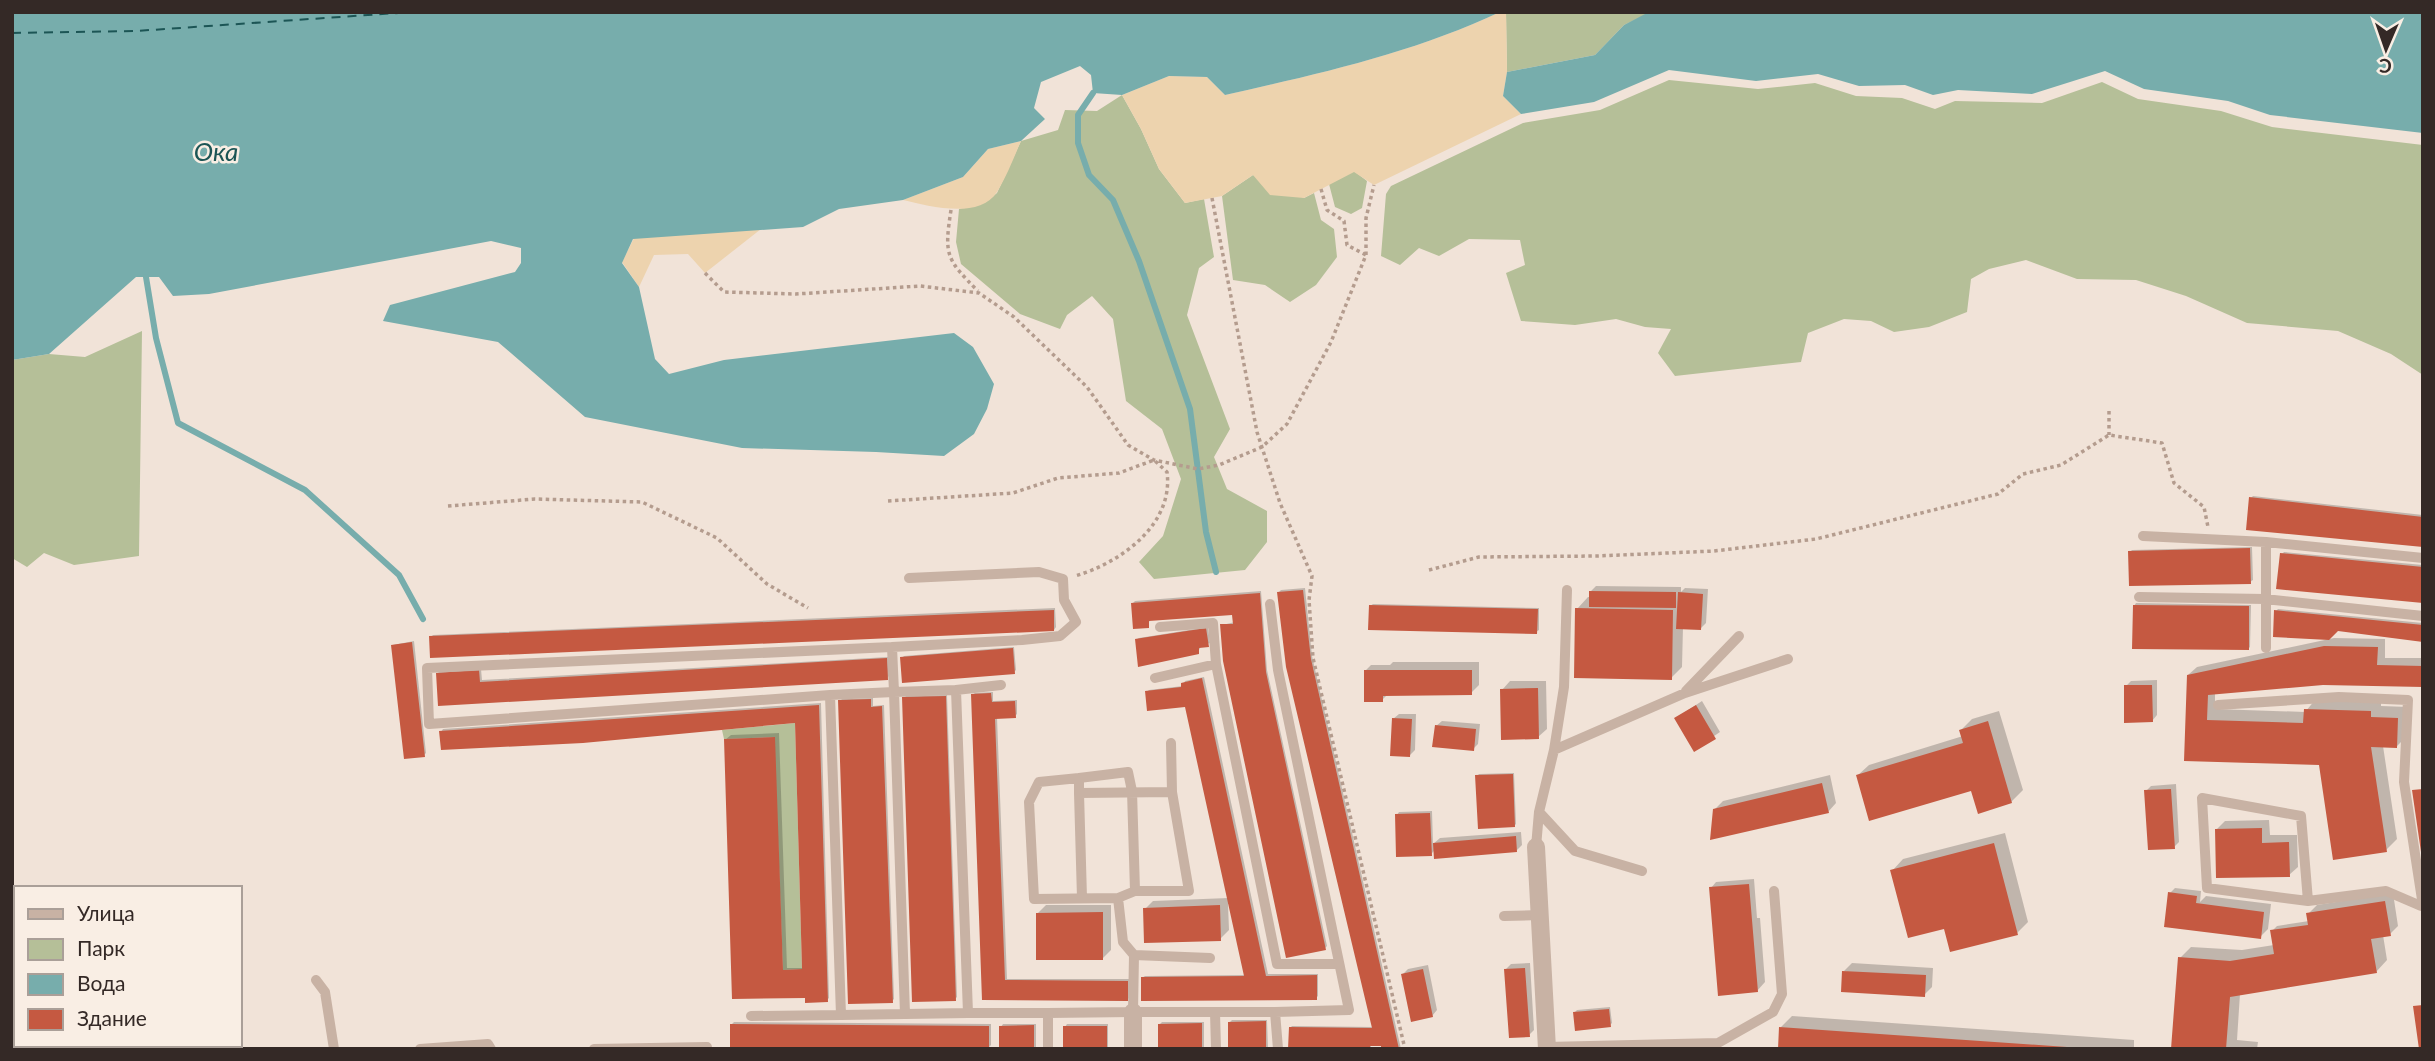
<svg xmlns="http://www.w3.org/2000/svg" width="2435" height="1061" viewBox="0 0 2435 1061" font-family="Lato,sans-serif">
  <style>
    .green { fill: #b5bf98 }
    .sand { fill: #edd3ae }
    .water { fill: #77adac }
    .shadow { fill: #0003 }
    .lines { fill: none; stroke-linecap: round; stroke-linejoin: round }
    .stream { stroke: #77adac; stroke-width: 6 }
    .ferry { stroke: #1c5555; stroke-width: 2; stroke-dasharray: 9 7; stroke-linecap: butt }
    .building { fill: #c55941 }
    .path { stroke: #b49c8e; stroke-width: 3.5; stroke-dasharray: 3.5 3.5; stroke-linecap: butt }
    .service { stroke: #c8b2a4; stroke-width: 10 }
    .minor { stroke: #c8b2a4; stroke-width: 18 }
    .labels { text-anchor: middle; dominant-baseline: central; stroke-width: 5; stroke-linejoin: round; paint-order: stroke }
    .water-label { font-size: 26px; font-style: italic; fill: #1c5555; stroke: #f9eee4 }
  </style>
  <rect width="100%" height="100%" fill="#f1e3d8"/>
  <path class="green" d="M1506,12H1662L1647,14L1624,25L1595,55L1507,72Z
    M1669,80L1758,89L1815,83L1856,96L1902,98L1935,109L1955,101L2042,103L2102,82L2138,99L2221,111L2272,127L2423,145V375L2391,354L2338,331L2247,323L2186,296L2136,280L2077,279L2026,260L1989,269L1971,279L1967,312L1929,327L1894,332L1871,321L1844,319L1808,333L1801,362L1675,376L1658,353L1671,329L1645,327L1616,319L1575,325L1521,321L1506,273L1525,265L1520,240L1469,239L1439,256L1419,248L1400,265L1381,256L1386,194L1391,186L1523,123L1600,110Z
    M1122,95L1141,129L1159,169L1185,203L1204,199L1214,257L1199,268L1187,315L1230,429L1214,457L1227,489L1267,511V542L1245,570L1154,579L1139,562L1163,536L1181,479L1162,429L1126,401L1113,319L1092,296L1067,315L1060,329L1020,314L961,264L956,242L959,209L986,202L997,193L1021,141L1058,130L1065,110L1097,111Z
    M1354,171L1367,181L1362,208L1351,214L1335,207L1329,184Z
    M1253,175L1304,198L1314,193L1321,220L1334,229L1337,257L1316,285L1290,302L1265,285L1233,280L1222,196Z
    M142,331L139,556L74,565L44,553L27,567L12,558V360L49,354L85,357Z
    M795,723L802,969L783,970L774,737L724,739L722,730Z"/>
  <path class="sand" d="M1500,12H1506L1507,72L1503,96L1521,114L1374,185L1354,172L1304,198L1270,195L1253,175L1222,196L1185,203L1159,169L1141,129L1122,95L1169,76L1207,77L1225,95C1318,74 1413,53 1500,12Z
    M1021,141C1014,157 1007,176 997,192C979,220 929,206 903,200L963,177L988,149Z
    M761,229L705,273L688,254L654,255L639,287L622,262L634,238Z"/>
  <path class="water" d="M12,12H1500C1413,53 1318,74 1225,95L1207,77L1169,76L1122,95L1093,93L1091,75L1080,66L1041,82L1034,108L1045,119L1021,141L988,149L963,177L903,200L839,209L803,227L633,239L622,263L639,287L655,359L669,374L724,360L954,333L973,347L994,384L987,409L974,434L944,456L876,452L742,448L585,417L498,342L383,321L390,305L515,272L521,263V248L491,241L209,294L173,296L159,277H136L49,354L12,360Z
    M1662,12H2423V133L2270,115L2228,101L2144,89L2105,71L2032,94L1958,90L1933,95L1905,85L1859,86L1818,74L1756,81L1669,70L1594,102L1521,114L1503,96L1507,72L1595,55L1624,25L1647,13Z"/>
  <path class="shadow" d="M2253,496L2423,515V545L2251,498Z
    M2252,547L2253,580L2250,582L2130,552L2132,550Z
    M2284,552L2423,565V601L2282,554Z
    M1596,586L1681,587V592L1685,588L1708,589L1706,623L1700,629L1683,627L1682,667L1671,678L1577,609L1588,597H1591V591Z
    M1305,588L1312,656L1401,1049H1383V1045L1371,1044V1049H1290V1028L1292,1026L1374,1027L1279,592L1281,590Z
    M1261,591L1267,670L1327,946L1325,948L1222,625L1235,622L1234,613L1150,619L1148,626L1133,603L1135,601Z
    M2136,603L2251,605L2250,647L2248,649L2134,606Z
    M1373,604L1539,608V630L1536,632L1370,606Z
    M1055,608L1056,627L1054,630L431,637L433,635Z
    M2278,609L2423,623V641L2276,611Z
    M1208,627L1210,643L1201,646L1198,652L1136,640L1139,638Z
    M2334,638L2385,639V658H2423V684L2323,683L2215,693V709L2305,712L2316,699L2381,700V706L2409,707L2408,735L2397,746H2383L2397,839L2386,850L2320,763L2186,759L2188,675L2197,667Z
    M414,641L426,753L424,755L393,645Z
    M1014,647L1016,670L1014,672L902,658L904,656Z
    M888,657L889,676L887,678L440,705L438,673L440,671L481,669L482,680Z
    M1393,662H1479V685L1471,693L1387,695L1382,700L1366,670L1371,665H1390Z
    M1204,677L1268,974H1318V996L1316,998L1142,978L1145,976L1245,975L1230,904H1228L1229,930L1220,939L1145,909L1153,901L1228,898L1186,705L1147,692L1149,690L1183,686L1185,681Z
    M2157,680V715L2152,721L2126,686L2131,681Z
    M1510,681H1546L1547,729L1538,737L1502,690Z
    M993,692V701L1017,700V714L1015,716L997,717L1007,979H1129L1130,997L1128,999L984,998L972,695L975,693Z
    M947,695L957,997L955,999L904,698L906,696Z
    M873,698V706L884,705L894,999L892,1001L840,701L842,699Z
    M1702,701L1720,732L1695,749L1676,718Z
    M821,703L829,998L827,1000L807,996L734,998L725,740L731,735L779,733L787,968H804L797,721L441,732L443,729Z
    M1999,711L2023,790L2011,802L1972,788L1857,776L1869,765L1963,736L1961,730L1972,719Z
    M1399,714H1416L1415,750L1410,755L1393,719Z
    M1442,721L1480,724L1478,744L1473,749L1436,726Z
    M1514,773L1516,824L1514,826L1477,776L1479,774Z
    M1830,775L1836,803L1828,812L1714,810L1723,801Z
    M2176,784L2179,842L2174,847L2146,791L2151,786Z
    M1432,811L1433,844L1440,838L1521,832L1522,845L1516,851L1435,850L1431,854L1397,815L1399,812Z
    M2269,820L2270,835H2297L2298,867L2289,875L2217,829L2225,821Z
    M2005,833L2028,922L2017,933L1945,927L1892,871L1903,859Z
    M1754,879L1757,918H1760L1765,982L1757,991L1711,888L1716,882Z
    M2175,888L2201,891L2200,902L2206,896L2271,904L2268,929L2260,937L2170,893Z
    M2393,893L2398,926L2390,934L2383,935L2387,960L2376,972L2240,994L2237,1040L2258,1042L2257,1049H2173L2180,958L2191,947L2242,950L2274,945L2272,931L2277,926L2309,921L2308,914L2317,905Z
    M1046,905H1111V950L1103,958L1038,913Z
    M1530,963L1534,1030L1529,1035L1506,969L1511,964Z
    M1852,963L1933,968L1932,987L1924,995L1844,971Z
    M1428,965L1437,1010L1432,1016L1403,974L1408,969Z
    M1610,1007L1612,1023L1610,1025L1575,1012L1577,1010Z
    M1792,1016L2134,1040V1049H1779L1781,1027Z
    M1232,1020H1267L1268,1049H1230V1022Z
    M734,1022L991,1024V1045L988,1048L732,1024Z
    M1162,1022H1204V1049H1160V1024Z
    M1003,1024H1036V1049H1001V1027Z
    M1067,1024H1108V1049H1065V1027Z"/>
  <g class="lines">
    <path class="stream" d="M1093,93L1078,115V143L1089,175L1113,200L1139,261L1190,409L1206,532L1216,572
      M146,277L156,338L178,423L305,490L399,575L423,619"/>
    <path class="ferry" d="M12,33L136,31L412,12"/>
  </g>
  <path class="building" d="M2249,497L2423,517V547L2246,530Z
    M2250,548L2251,584L2129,586L2128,551Z
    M2280,553L2423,567V603L2276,589Z
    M1303,590L1311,659L1399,1049H1381V1046H1370V1049H1288L1289,1027L1372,1028L1286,667L1277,592Z
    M1589,591L1676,592V608L1589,607Z
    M1678,592L1703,594L1701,630L1676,629Z
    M1260,593L1266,672L1326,950L1286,958L1223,661L1220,624H1233L1232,615L1149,621V628L1133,629L1131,603Z
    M1369,605L1538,609L1537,634L1368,630Z
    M2133,605L2249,606V650L2132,649Z
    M1575,608L1673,610L1672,680L1574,678Z
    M1054,610V631L430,658L429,636Z
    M2274,610L2423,625V642L2338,631L2329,640L2273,637Z
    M1206,628L1209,647L1199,648V654L1138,667L1135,639Z
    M412,642L425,757L404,759L391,645Z
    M2324,646L2378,647L2377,665L2423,666V687L2323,685L2208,695L2207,720L2303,723L2304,709L2371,711V717L2398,718L2397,748L2371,747L2387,852L2333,860L2319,765L2184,761L2187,675Z
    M1013,648L1015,674L902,683L900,657Z
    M887,658L888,680L438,706L436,673L479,670L480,682Z
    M1364,670H1472V695L1383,696V702H1364Z
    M1202,678L1266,976L1317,975V1000L1141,1001V977L1244,976L1185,707L1147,711L1145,691L1181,687V683Z
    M2124,685H2152L2153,722L2124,723Z
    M1538,688L1539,739L1501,740L1500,689Z
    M991,693L992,702L1015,701L1016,718L995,719L1005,980L1128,981V1001L982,1000L971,694Z
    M946,696L956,1001L912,1002L902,697Z
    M871,699V707L882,706L893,1003L848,1004L838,700Z
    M819,705L828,1002L805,1003V998L732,999L724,739L775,737L783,970L802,969L795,723L583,743L441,750L439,731Z
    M1696,705L1716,739L1694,752L1674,718Z
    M1392,718L1412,719L1410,757L1390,756Z
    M1988,721L2012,803L1978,814L1971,791L1869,821L1856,775L1963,743L1959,730Z
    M1435,725L1476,729L1474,751L1432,747Z
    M1513,774L1515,827L1478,829L1475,775Z
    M1822,783L1829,813L1710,840L1713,809Z
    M2171,789L2175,849L2148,850L2144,790Z
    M2423,789V851L2421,852L2412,790Z
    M1430,813L1432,856L1396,857L1395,814Z
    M2262,828V843L2289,842L2290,877L2216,878L2215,829Z
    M1516,836L1517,852L1434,859L1433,843Z
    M1994,843L2018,935L1950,952L1944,929L1908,938L1890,870Z
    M1749,884L1758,992L1718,996L1709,887Z
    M2168,892L2197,896L2196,903L2264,912L2261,939L2164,927Z
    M2385,901L2391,936L2371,939L2377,973L2230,997L2226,1049H2171L2178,957L2230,961L2274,954L2270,930L2308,925L2306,913Z
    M1220,905L1221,941L1144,943L1143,908Z
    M1103,912V960H1036V913Z
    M1525,968L1530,1037L1509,1038L1504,969Z
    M1423,969L1433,1017L1411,1022L1401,974Z
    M1842,971L1926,975L1925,997L1841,992Z
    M2423,1005V1049H2419L2413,1006Z
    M1609,1009L1611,1027L1575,1031L1573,1012Z
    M1266,1021V1049H1228V1022Z
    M1202,1023V1049H1158V1024Z
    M730,1024L989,1026V1049L730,1048Z
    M1034,1025V1049H999V1026Z
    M1063,1026H1107V1049H1063Z
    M1779,1027L2067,1047V1049H1778Z"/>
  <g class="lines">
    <path class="path" d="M1321,189L1327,210L1344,221L1347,245L1366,255
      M1212,198L1257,432L1280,503L1312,576L1309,600L1313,658L1405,1049
      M951,210C944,255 946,259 978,291
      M705,273L724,292L796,294L920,286L979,293L1014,317L1087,387L1128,445L1154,460L1198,469L1219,465L1262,447L1287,424L1331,342L1366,255V218L1374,185
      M2109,411V435
      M888,501L1013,493L1058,478L1119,473L1154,460L1167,472C1174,525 1120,563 1075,576
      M448,506L535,499L642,502L717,538L767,584L808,608
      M1429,570L1479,557L1597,556L1714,551L1816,539L1998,494L2023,474L2061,465L2109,435L2162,443L2174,483L2204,507L2208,527"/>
    <path class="service" d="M2143,536L2266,542
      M909,578L1039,572L1063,579L1064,600L1076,622L1060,636L1022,640L892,647L894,692L956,690
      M2139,597L2265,599L2423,616
      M1270,604L1278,670L1349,1010L1275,1012L1278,1049
      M892,647L427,668L429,724L830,695L894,692L905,1014L968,1013
      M2266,648V542L2423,558
      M1216,664L1277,964H1339
      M1155,678L1216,664L1213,623L1160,627
      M1001,685L956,690L968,1013H1048
      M1686,691L1739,636
      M830,695L841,1015L905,1014
      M2218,705L2339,697L2408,700L2404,782L2423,906
      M1554,750L1564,687L1567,590
      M1079,778L1039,782L1029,802L1034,899L1118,898
      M1079,793L1082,898
      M1539,812L1575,851L1642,871
      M1536,847L1539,812L1554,750L1685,693L1788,659
      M1135,891L1132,791L1128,772L1079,778V793L1172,792
      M2308,901L2301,816L2202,798L2207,888L2308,901L2386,891L2421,906
      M1504,916L1540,915
      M1134,955L1123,942L1118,898L1135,891H1189L1172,792L1171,743
      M1210,958L1134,955L1133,1012H1275
      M316,980L325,992L334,1049
      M1215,1012L1216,1049
      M751,1016L841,1015
      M1547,1047L1718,1043L1773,1012L1782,994L1774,891
      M420,1049L488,1044L491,1049
      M594,1049L707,1047
      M1048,1049V1013L1133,1012"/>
    <path class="minor" d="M1536,847L1547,1049
      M1133,1049V1012"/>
  </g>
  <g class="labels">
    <g class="water-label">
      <text x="216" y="151">Ока</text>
    </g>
  </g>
  <rect width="2435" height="1061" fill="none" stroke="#342926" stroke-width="28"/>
  <rect x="14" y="886" width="228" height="161" fill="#f9eee4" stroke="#aa9f98" stroke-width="2"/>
  <rect x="28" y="909" width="35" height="10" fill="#c8b2a4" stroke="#aa9f98" stroke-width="2"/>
  <text x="77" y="921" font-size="21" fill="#342926">Улица</text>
  <rect x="28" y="939" width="35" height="21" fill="#b5bf98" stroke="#aa9f98" stroke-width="2"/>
  <text x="77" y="956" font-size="21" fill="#342926">Парк</text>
  <rect x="28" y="974" width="35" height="21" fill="#77adac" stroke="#aa9f98" stroke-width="2"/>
  <text x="77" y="991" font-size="21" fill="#342926">Вода</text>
  <rect x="28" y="1009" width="35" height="21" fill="#c55941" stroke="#aa9f98" stroke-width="2"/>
  <text x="77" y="1026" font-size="21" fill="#342926">Здание</text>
  <g transform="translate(2386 49) rotate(182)" stroke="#f9eee4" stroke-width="5" paint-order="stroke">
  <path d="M0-5L12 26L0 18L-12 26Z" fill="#342926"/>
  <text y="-10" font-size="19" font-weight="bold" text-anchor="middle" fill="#342926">С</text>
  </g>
</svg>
